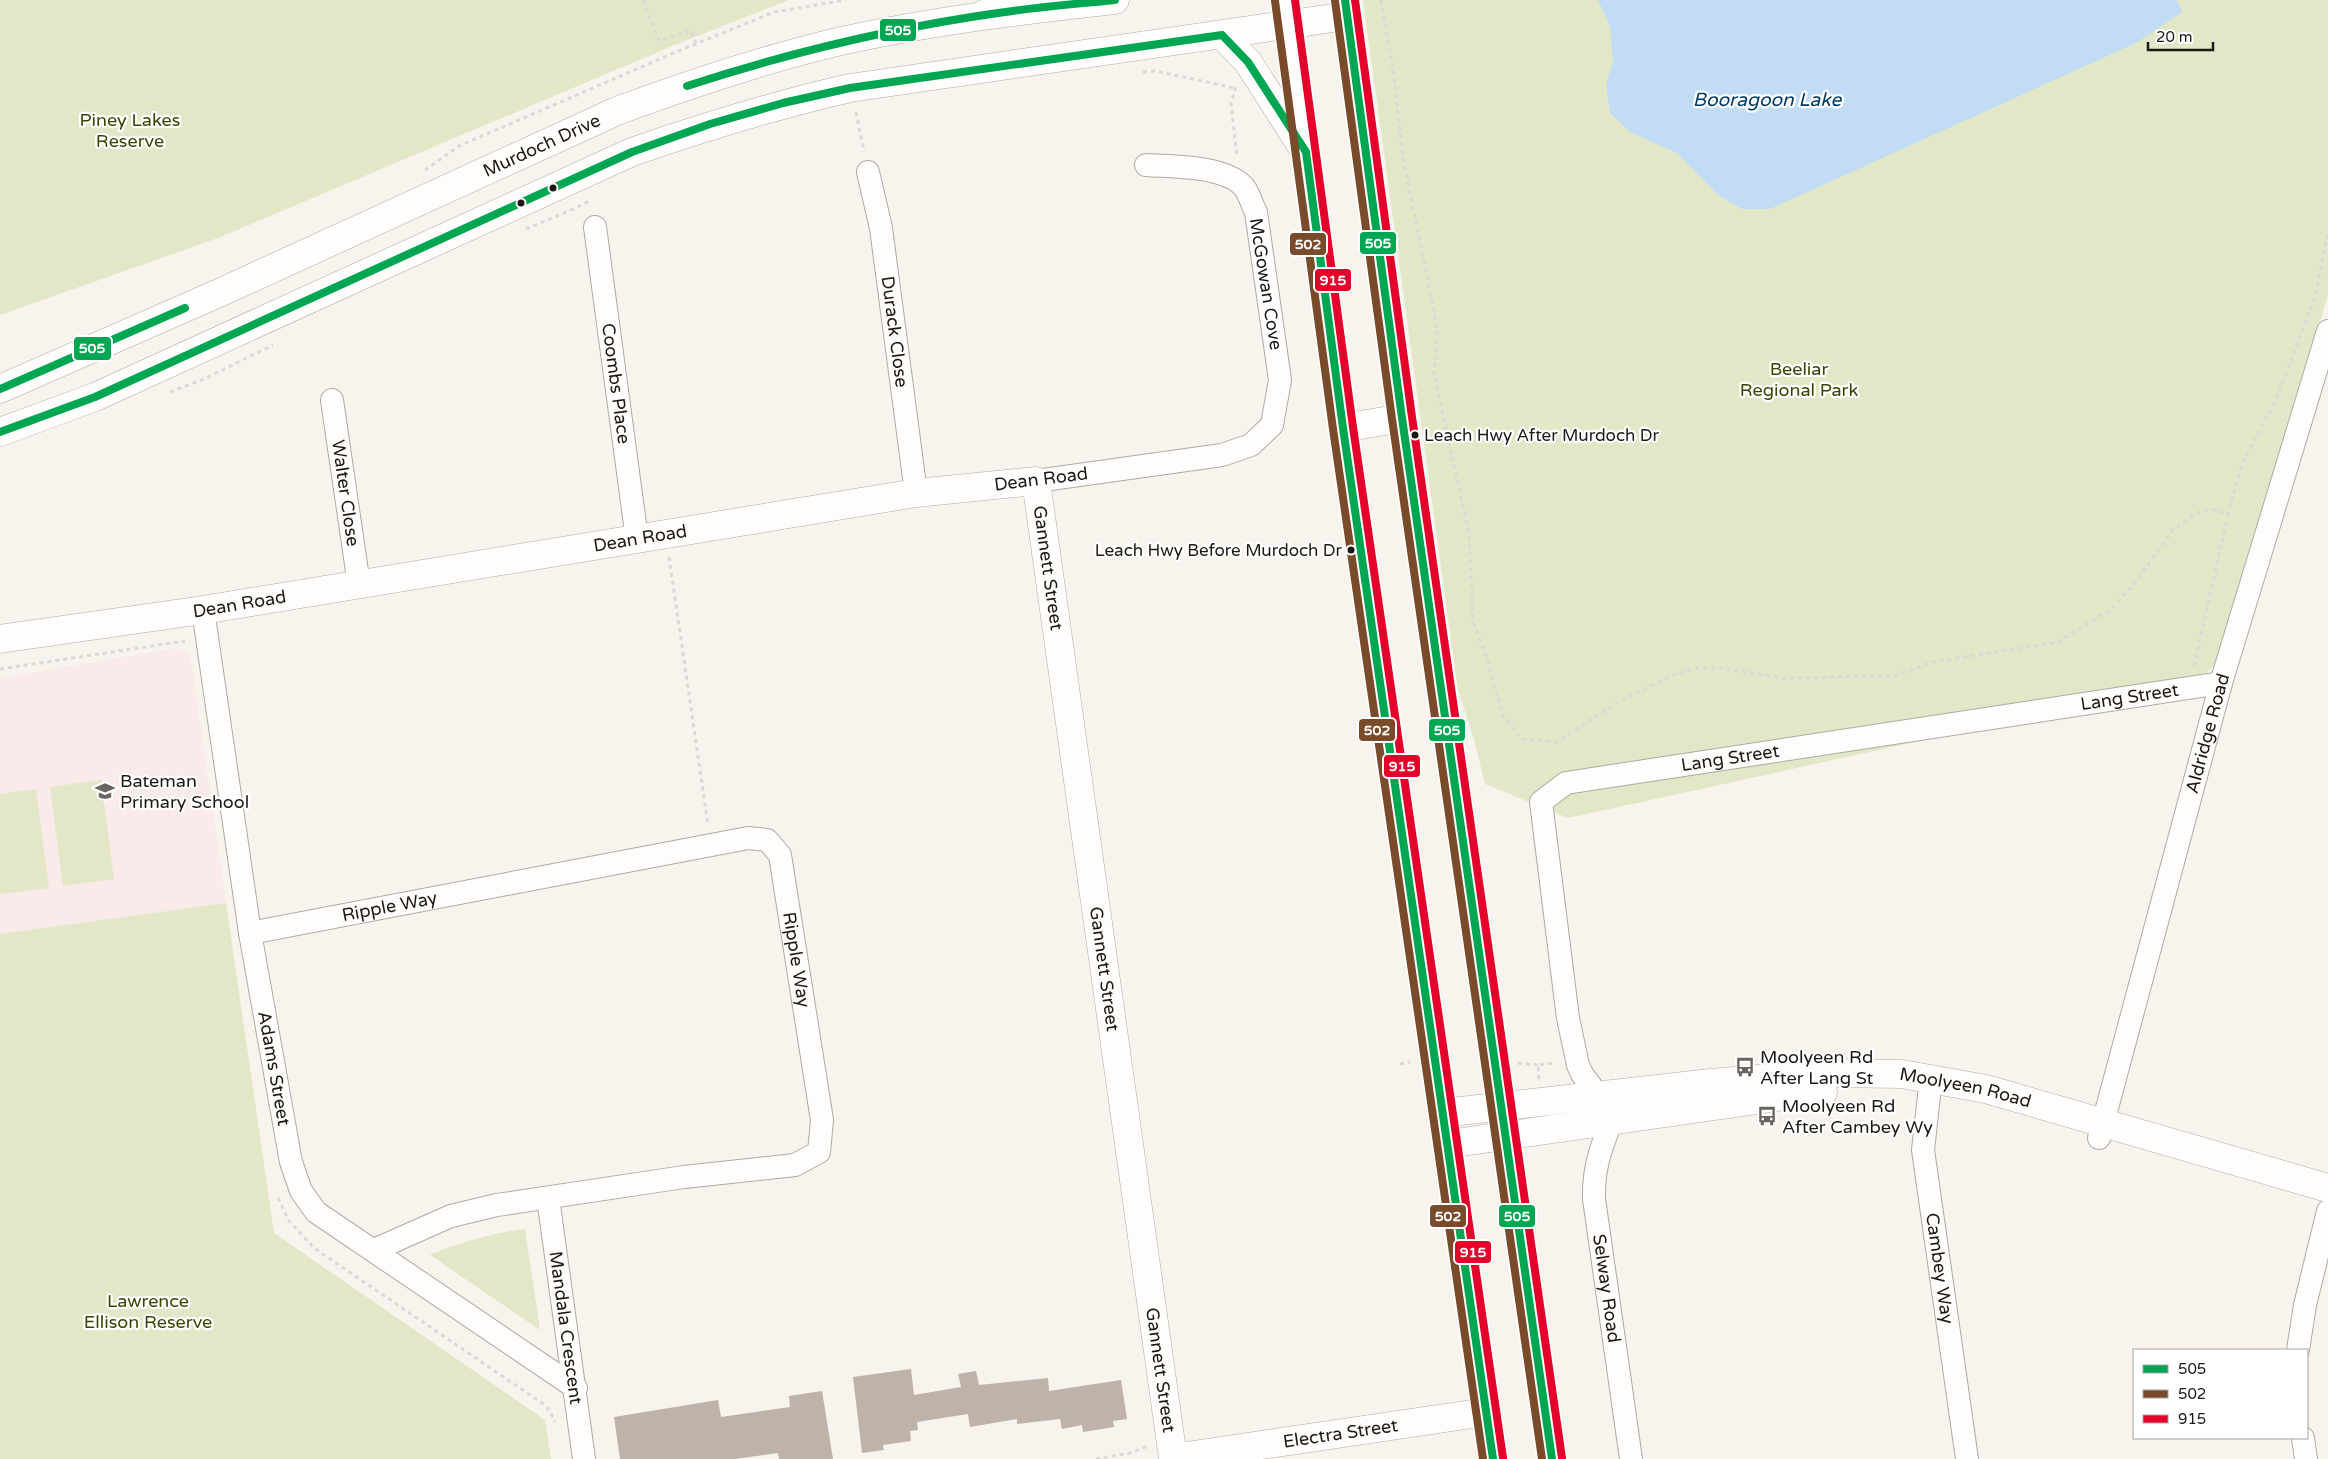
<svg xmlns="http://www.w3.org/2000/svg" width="2328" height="1459" viewBox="0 0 2328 1459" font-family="'Varela Round',sans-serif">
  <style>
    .education { fill: #fbeaea }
    .green { fill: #e1e7c7 }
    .water { fill: #c1dcf4 }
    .building { fill: #beb2a9 }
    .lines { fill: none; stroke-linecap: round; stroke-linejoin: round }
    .minor-casing { stroke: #aeaaa6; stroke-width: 24 }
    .tertiary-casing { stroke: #aeaaa6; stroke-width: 29 }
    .secondary-casing { stroke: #aeaaa6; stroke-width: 29 }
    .primary-casing { stroke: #aeaaa6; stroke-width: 29 }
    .trunk-casing { stroke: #aeaaa6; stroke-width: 29 }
    .path { stroke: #d9d9d7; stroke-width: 3; stroke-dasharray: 4 4; stroke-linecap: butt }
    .minor { stroke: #fefdfc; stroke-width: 22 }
    .tertiary { stroke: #fefdfc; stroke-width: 28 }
    .secondary { stroke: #fefdfc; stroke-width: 28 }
    .primary { stroke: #fefdfc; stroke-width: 28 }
    .trunk { stroke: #fefdfc; stroke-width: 28 }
    .bus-1-casing { stroke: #fff; stroke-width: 11 }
    .bus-2-casing { stroke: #fff; stroke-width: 11 }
    .bus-3-casing { stroke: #fff; stroke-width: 11 }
    .bus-1 { stroke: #00a651; stroke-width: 8 }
    .bus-2 { stroke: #7a4b2a; stroke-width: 8 }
    .bus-3 { stroke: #e4002b; stroke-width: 8 }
    .bus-dot { fill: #1c1915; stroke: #fff; stroke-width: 2 }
    .labels { text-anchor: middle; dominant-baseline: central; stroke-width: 4.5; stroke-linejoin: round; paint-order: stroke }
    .bus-label { font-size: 17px; fill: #1c1915; stroke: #fff; text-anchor: start }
    .park-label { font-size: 18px; fill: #374500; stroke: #fff }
    .street-label { font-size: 18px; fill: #1c1915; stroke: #fff }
    .poi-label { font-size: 18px; fill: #1c1915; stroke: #fff; text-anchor: start }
    .water-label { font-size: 19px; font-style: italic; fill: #003b65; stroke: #fff }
    .line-badge { stroke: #fff; stroke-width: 2 }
    .badge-label { font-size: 14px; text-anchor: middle; font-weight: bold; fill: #fff }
  </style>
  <rect width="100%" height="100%" fill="#f8f3ed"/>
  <path class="education" d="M176,648L190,654L226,903L0,934V678Z"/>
  <path class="green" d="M0,0H789L677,44L218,238L0,315Z
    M1363,0H2328V295L2218,663L2205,674L2167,687L1568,818L1485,784L1474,739L1458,690Z
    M101,780L114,879L63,886L50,787Z
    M36,789L49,888L0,894V794Z
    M226,903L274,1233L545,1420L551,1459H0V934Z
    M525,1229L540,1330L430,1255C461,1242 492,1233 525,1229Z"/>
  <path class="water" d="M1598,0H2177L2182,12L2138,42L1770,209H1742L1718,195L1677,153L1630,132L1610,113L1606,85L1613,61L1610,26Z"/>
  <path class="building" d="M911,1369L914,1395L961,1387L958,1374L976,1371L979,1385L1048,1378L1049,1391L1121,1380L1127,1419L1113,1421L1114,1427L1083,1432L1082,1425L1062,1429L1060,1419L1017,1424V1419L970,1427L968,1414L917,1422L918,1430L910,1431L911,1441L883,1445L884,1450L862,1453L853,1377Z
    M822,1391L833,1459H779L778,1453L735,1459H620L614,1417L718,1400L721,1417L790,1407L789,1396Z"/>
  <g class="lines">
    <defs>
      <g id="minor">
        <path id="s1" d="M868,172L881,228L916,493"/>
        <path id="s2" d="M595,227L637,539"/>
        <path id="s3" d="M332,400L359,585"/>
        <path d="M1036,481L1222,455L1251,445L1272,425L1280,380L1256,212C1252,205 1249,193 1244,187C1224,165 1173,167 1146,165"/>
        <path id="s4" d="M203,610L250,933L291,1162L301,1191L316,1212L576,1388"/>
        <path id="s5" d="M250,933L748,838L767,840L780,855L822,1120L819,1152L795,1165L684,1177L497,1205L451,1216L374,1250"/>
        <path id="s6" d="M1931,1078L1923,1150L1967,1459"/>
        <path id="s7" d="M1597,1094L1582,1074L1578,1065L1568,1018L1541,802L1566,783L2221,683"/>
        <path id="s8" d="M1612,1120C1601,1147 1593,1169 1594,1199L1631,1459"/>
        <path id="s9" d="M2099,1138L2221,683L2328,331"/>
        <path id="s10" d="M548,1198L584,1459"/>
        <path d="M2298,1350L2305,1305L2328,1211"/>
        <path d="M2303,1438L2306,1459"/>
      </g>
      <g id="tertiary">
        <path id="s11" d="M0,639L203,610L916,493L1036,481L1173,1458L1486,1412"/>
      </g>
      <g id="secondary">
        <path id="s12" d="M1443,1113L1711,1083L1828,1073L1902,1074L1986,1089L2328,1188"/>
        <path d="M1448,1144L1798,1094L1823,1092"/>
      </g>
      <g id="primary">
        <path id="s13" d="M0,389L219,293L617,111C690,84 765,59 841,41C932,21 1023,10 1115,0"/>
        <path d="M0,432L95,397L632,152C704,127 776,105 850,88L1347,16"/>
      </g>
      <path id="trunk" d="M1285,0L1343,428L1493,1459
        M1345,0L1402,418L1552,1459
        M984,14L1024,0
        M1222,35L1248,62L1301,145
        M1343,428L1402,418"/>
    </defs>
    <use href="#minor" class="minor-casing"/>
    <use href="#tertiary" class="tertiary-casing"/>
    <use href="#secondary" class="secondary-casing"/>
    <use href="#primary" class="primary-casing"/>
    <use href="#trunk" class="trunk-casing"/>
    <path class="path" d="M643,0L659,41L691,30L696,43
      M1381,0L1393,69L1403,158L1434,311L1437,334L1434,374L1469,533L1473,622L1486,655L1503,716L1522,739L1557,742L1621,700L1678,673L1695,668L1713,667L1784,678L1894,676L1932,662L2058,642L2111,609L2130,589L2173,530L2196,513L2212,509L2228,515L2242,463L2276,400L2315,297L2328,232
      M1143,72L1155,71L1235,88
      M1236,87L1231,103L1237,157
      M856,112L864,152
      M425,170L459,146L676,52L774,12L846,0
      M526,229L578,207L589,201
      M170,392L204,379L273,345
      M669,557L708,825
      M2194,666L2228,515
      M0,669L185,641
      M1518,1063L1538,1065
      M1400,1064L1410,1062
      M1539,1079L1538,1065L1555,1063
      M278,1198L289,1221L314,1248L542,1403L550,1411L555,1422
      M1096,1459L1130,1453L1148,1446"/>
    <use href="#minor" class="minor"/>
    <use href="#tertiary" class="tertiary"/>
    <use href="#secondary" class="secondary"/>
    <use href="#primary" class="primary"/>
    <use href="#trunk" class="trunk"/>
    <defs>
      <path id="bus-1" d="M1345,0L1402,418L1552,1459
        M687,86C788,53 892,28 998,13C1037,7 1076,4 1115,0
        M0,389L185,308
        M0,432L95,397L632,152L710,124L783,103L850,88L1222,35L1248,62L1306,152L1343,428L1493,1459"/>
      <path id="bus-2" d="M1275,1L1333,429L1483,1459
        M1335,1L1392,419L1542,1459"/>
      <path id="bus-3" d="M1295,0L1353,427L1503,1458
        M1355,0L1412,417L1562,1458"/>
    </defs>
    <use href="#bus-1" class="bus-1-casing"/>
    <use href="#bus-2" class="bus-2-casing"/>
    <use href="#bus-3" class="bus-3-casing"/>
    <use href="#bus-1" class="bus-1"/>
    <use href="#bus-2" class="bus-2"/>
    <use href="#bus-3" class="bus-3"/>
  </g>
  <defs>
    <symbol id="school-bare" viewBox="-9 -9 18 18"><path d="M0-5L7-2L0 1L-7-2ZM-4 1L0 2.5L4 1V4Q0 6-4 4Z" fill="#696561" stroke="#fff" stroke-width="2.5" paint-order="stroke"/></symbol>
    <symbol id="bus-bare" viewBox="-9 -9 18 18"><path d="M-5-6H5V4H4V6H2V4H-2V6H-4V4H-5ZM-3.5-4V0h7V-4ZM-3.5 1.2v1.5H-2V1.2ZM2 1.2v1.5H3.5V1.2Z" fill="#696561" stroke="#fff" stroke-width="2.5" paint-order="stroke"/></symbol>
  </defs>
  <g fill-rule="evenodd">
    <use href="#school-bare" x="91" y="777" width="28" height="28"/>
    <use href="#bus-bare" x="1731" y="1053" width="28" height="28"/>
    <use href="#bus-bare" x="1753" y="1102" width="28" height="28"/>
  </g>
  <g class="bus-dot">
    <circle cx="553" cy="188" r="4.5"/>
    <circle cx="521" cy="203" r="4.5"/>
    <circle cx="1415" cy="435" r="4.5"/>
    <circle cx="1351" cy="550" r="4.5"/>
  </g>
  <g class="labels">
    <g class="bus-label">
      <text x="1424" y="435">Leach Hwy After Murdoch Dr</text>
      <text x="1342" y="550" text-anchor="end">Leach Hwy Before Murdoch Dr</text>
    </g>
    <g class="park-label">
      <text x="130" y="120">Piney Lakes<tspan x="130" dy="21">Reserve</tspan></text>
      <text x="1799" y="369">Beeliar<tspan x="1799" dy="21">Regional Park</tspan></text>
      <text x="148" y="1301">Lawrence<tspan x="148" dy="21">Ellison Reserve</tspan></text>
    </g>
    <g class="street-label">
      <text stroke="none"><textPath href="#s13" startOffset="594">Murdoch Drive</textPath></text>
      <text transform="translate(1266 284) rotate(81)">McGowan Cove</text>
      <text stroke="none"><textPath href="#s1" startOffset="162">Durack Close</textPath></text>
      <text stroke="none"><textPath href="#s2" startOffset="158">Coombs Place</textPath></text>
      <text transform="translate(1041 479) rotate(-7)">Dean Road</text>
      <text stroke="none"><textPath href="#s3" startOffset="94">Walter Close</textPath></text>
      <text stroke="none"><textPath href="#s11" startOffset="648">Dean Road</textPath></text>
      <text stroke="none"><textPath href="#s11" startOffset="1136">Gannett Street</textPath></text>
      <text stroke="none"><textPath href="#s11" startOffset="242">Dean Road</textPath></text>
      <text stroke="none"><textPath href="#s7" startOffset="902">Lang Street</textPath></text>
      <text stroke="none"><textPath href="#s9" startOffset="419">Aldridge Road</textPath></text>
      <text stroke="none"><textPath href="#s7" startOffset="498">Lang Street</textPath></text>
      <text stroke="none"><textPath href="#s5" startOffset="142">Ripple Way</textPath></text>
      <text stroke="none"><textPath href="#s5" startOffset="652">Ripple Way</textPath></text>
      <text stroke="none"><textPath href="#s11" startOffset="1541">Gannett Street</textPath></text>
      <text stroke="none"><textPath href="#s4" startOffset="464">Adams Street</textPath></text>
      <text stroke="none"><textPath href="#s12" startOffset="526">Moolyeen Road</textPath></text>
      <text stroke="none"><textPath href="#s6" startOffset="192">Cambey Way</textPath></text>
      <text stroke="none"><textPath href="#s8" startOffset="172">Selway Road</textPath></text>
      <text stroke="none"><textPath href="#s10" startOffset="131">Mandala Crescent</textPath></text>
      <text stroke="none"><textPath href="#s11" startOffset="1946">Gannett Street</textPath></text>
      <text stroke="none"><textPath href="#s11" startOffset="2204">Electra Street</textPath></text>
    </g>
    <g class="poi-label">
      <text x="120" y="781">Bateman<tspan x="120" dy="21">Primary School</tspan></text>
      <text x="1760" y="1057">Moolyeen Rd<tspan x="1760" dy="21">After Lang St</tspan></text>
      <text x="1782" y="1106">Moolyeen Rd<tspan x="1782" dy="21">After Cambey Wy</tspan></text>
    </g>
    <g class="water-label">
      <text x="1767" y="100">Booragoon Lake</text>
    </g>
  </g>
  <g class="line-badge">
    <rect x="879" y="18" width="38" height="24" rx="5" fill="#00a651"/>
    <rect x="1359" y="231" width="38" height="24" rx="5" fill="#00a651"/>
    <rect x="1289" y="232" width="38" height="24" rx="5" fill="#7a4b2a"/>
    <rect x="1314" y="268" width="38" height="24" rx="5" fill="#e4002b"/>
    <rect x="73" y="336" width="39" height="25" rx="5" fill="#00a651"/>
    <rect x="1428" y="718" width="38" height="24" rx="5" fill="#00a651"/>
    <rect x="1358" y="718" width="38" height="24" rx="5" fill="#7a4b2a"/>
    <rect x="1383" y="754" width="38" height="24" rx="5" fill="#e4002b"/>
    <rect x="1498" y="1204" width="38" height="24" rx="5" fill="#00a651"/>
    <rect x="1429" y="1204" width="38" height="24" rx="5" fill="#7a4b2a"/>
    <rect x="1454" y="1240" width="38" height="24" rx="5" fill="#e4002b"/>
  </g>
  <g class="badge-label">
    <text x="898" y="35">505</text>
    <text x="1378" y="248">505</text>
    <text x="1308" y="249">502</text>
    <text x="1333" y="285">915</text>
    <text x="92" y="353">505</text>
    <text x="1447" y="735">505</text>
    <text x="1377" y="735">502</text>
    <text x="1402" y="771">915</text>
    <text x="1517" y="1221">505</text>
    <text x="1448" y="1221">502</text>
    <text x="1473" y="1257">915</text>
  </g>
  <rect x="2133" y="1349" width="175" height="90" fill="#ffffff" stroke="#a4a3a1"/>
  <rect x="2143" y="1365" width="25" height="8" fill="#00a651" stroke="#a4a3a1"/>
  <text x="2178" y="1374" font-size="15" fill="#1c1915">505</text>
  <rect x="2143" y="1390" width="25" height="8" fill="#7a4b2a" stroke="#a4a3a1"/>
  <text x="2178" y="1399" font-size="15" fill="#1c1915">502</text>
  <rect x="2143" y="1415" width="25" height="8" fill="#e4002b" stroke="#a4a3a1"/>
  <text x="2178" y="1424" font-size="15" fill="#1c1915">915</text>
  <path d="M2148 42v8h65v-8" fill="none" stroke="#1c1915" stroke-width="2.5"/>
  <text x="2156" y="42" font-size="15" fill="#1c1915" stroke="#ffffff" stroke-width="4" paint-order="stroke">20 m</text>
</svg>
